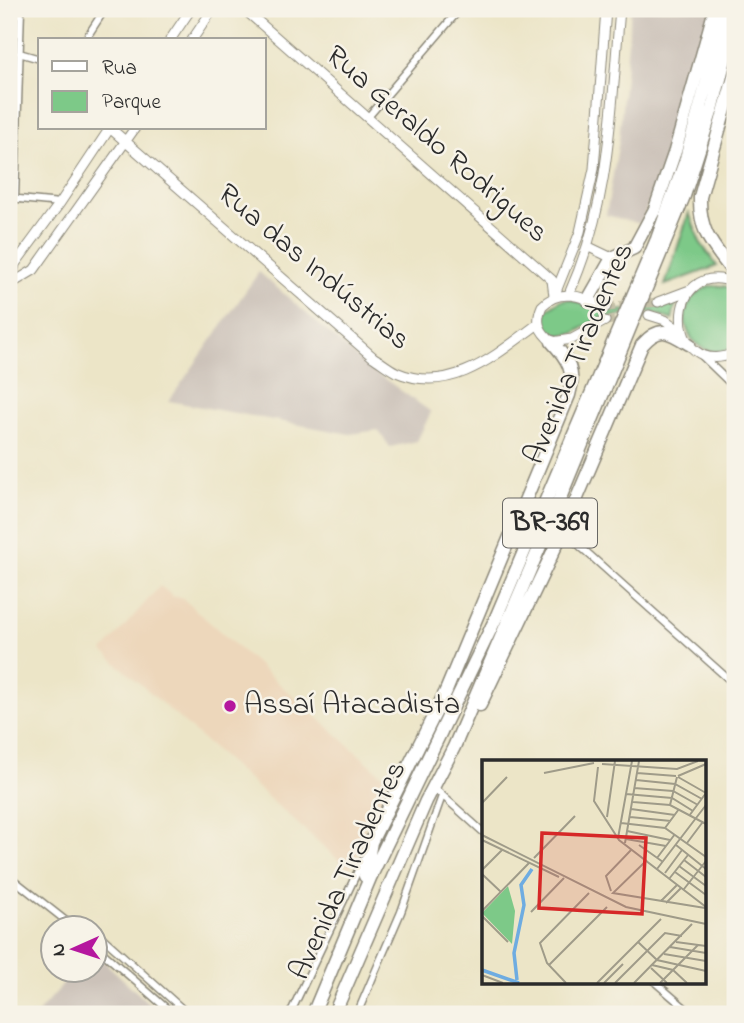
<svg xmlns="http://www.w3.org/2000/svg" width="744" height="1023" viewBox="0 0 744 1023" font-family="'Indie Flower',sans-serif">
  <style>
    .built { fill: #edd7bb }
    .industrial { fill: #ccc2b9 }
    .green { fill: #7dc988; stroke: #547a5a; stroke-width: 2 }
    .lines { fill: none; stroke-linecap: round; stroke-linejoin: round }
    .secondary-tunnel { stroke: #c5c0a8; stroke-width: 9; stroke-dasharray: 9 4.5; stroke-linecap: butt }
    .street-casing { stroke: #8c8879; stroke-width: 9 }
    .secondary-casing { stroke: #8c8879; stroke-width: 11 }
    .highway-casing { stroke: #8c8879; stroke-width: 15 }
    .street { stroke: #fff; stroke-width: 6 }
    .secondary { stroke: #fff; stroke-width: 9 }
    .highway { stroke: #fff; stroke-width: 12 }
    .poi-dot { fill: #b5179e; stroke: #f7f3e8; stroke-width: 2.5 }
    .labels { text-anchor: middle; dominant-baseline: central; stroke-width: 5; stroke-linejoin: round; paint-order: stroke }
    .shield { fill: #f7f3e8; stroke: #686764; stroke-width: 2 }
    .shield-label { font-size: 28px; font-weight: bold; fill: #2b2b2b }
    .street-label { font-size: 30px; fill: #2b2b2b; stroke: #f7f3e8 }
    .poi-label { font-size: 30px; fill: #2b2b2b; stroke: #f7f3e8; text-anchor: start }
    .inset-river { fill: none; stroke: #6eace1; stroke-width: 3.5 }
    .inset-road { fill: none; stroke: #9f9b89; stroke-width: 2 }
    .view { fill: #d62828; fill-opacity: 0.15; stroke: #d62828; stroke-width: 3.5 }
    .inset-edge { fill: none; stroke: #2b2b2b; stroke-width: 3.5 }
  </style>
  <rect width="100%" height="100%" fill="#f7f3e8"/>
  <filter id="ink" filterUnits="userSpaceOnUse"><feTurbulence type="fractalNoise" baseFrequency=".0143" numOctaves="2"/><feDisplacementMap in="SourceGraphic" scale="14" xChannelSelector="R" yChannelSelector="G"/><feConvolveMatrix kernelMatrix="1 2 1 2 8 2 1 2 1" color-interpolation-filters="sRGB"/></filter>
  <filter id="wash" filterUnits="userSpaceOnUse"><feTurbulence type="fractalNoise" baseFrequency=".00686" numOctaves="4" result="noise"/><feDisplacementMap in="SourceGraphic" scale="28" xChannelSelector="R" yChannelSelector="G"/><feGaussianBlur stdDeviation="1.57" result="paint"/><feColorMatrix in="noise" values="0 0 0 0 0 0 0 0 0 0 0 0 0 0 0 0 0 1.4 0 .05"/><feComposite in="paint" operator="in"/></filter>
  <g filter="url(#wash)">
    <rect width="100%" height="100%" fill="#ece5c7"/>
    <path class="built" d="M160,586L174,597H181L390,782L385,797L363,825L366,829L362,844L350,870L103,651Z"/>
    <path class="industrial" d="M631,9H713L691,86L641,224L606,215L619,141Z
      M259,272L365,365L431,412L417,441L390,447L378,430L350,434L169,401Z
      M95,953L160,1014H37L75,971L94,970Z"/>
    <path class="green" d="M689,213L700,242L717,266L665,285Z
      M711,286H724L735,290V347C690,370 662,302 711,286Z
      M570,299L604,312L664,306L676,302L672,320L652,312L600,318L574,333L557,336L549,332L544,325L546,310L561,300Z"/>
  </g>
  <g filter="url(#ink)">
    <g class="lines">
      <path class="secondary-tunnel" d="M606,307L658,302
        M605,321L649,315"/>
      <defs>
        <path id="street" d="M85,40L105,9
          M19,53L40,59
          M368,117L460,9
          M9,198L60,203
          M15,199L21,9
          M700,354L735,388
          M563,531L735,685
          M433,787L483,832
          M9,876L75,928
          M79,928L85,922L93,928
          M94,930L188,1014
          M94,945L173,1014
          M656,983L692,1014
          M290,1014L363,860
          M357,1014L401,912L442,796"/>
        <path id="secondary" d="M244,9L552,280L554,296
          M170,40L191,9
          M192,40L213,9
          M110,128L373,357C381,362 388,368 396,372C451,396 497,354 538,324
          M589,247L612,258
          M11,282L15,264L60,203L110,128
          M735,283C663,255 664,382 735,353
          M9,285L34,270L135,128
          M555,294L580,232L594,169L606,9
          M569,294C611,201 611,109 620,9
          M658,302L690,290
          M649,315L665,320L682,332
          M605,321L572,339L552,342C539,331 535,322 542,306C561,286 585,298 606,307"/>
        <path id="highway" d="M735,74L700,197C699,235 715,247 735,275
          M588,300L612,258L634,248L655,209L675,151L715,9
          M480,705L563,531L642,345C660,325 668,331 689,344
          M365,876L371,842L446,691L569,395C576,372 568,359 552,342
          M313,1014L370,878L495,620L657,239L685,162L727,9
          M334,1014L426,801L454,747L544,537L684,196L713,106L735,20"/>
      </defs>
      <use href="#street" class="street-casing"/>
      <use href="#secondary" class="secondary-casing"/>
      <use href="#highway" class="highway-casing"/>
      <use href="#street" class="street"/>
      <use href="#secondary" class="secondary"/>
      <use href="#highway" class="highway"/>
    </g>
  </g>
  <circle class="poi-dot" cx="230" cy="706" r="7"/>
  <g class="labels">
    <rect class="shield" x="503" y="498.5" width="94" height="49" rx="5"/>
    <g class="shield-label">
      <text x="550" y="523">BR-369</text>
    </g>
    <g class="street-label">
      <text transform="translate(436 145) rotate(41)">Rua Geraldo Rodrigues</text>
      <text transform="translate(313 268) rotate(40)">Rua das Indústrias</text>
      <text transform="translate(580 354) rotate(-67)">Avenida Tiradentes</text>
      <text transform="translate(349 871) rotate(-65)">Avenida Tiradentes</text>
    </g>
    <g class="poi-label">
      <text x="244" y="706">Assaí Atacadista</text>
    </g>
  </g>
  <g transform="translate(482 760)">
    <rect width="224" height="224" fill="#ece5c7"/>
    <path d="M26,126L33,151L30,184L0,153Z" fill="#7dc988"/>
    <path class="inset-river" d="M0,210L37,223M35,220L32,193L42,145L39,125L50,109"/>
    <path class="inset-road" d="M120,4L195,9L216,1M116,7L112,41L137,80L224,147M62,13L112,3M155,13L194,16M196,16L224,4M196,17L224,33M154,20L193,24L220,39M152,28L191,31L216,45M144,34L190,38L211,51M151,42L188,45L224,64M0,43L25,17M188,45L195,17M149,49L193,55M207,56L224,33M125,57L133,1M148,57L189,61M139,63L183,68L224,97M183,68L197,49M145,71L188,80M0,75L144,147L224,164M136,78L150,1M144,79L184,86M0,80L77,117M143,83L157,1M205,83L220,63M157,85L181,102M194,85L224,109M52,98L93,56M175,98L193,74M165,100L131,133L223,148M202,100L224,117M197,106L224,126M175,109L224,45M0,110L20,90M193,112L224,135M183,113L200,90M0,114L19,132M187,119L206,95M202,129L224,101M129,131L124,116L150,89M179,141L195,125M184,143L199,128M0,151L47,103M49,152L82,118M0,156L26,182M156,182L175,200L224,211M194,182L224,186M188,187L224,193M182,194L224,201M67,205L125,147M170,205L191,210L205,223M169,208L185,223M0,215L21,223M84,223L65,203L58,183L107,133M115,223L179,159M122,223L141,204M133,223L183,173L200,176M152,223L210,164M178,223L216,185"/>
    <path class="view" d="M60,73L164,78L160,154L57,148Z"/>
    <rect width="224" height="224" class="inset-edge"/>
  </g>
  <rect width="744" height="1023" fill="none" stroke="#f7f3e8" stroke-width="35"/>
  <rect x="38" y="38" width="228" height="91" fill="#f7f3e8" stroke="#a5a39c" stroke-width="2"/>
  <rect x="52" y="61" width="35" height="10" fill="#ffffff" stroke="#a5a39c" stroke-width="2"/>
  <text x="102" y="74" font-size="21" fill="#2b2b2b">Rua</text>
  <rect x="52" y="91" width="35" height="21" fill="#7dc988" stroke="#a5a39c" stroke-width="2"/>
  <text x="102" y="108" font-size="21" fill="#2b2b2b">Parque</text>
  <g transform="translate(74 949) rotate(267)"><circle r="33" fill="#f7f3e8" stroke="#a5a39c" stroke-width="2"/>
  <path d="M0-5L12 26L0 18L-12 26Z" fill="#b5179e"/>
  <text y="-10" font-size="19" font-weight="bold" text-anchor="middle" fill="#2b2b2b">N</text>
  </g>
</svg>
